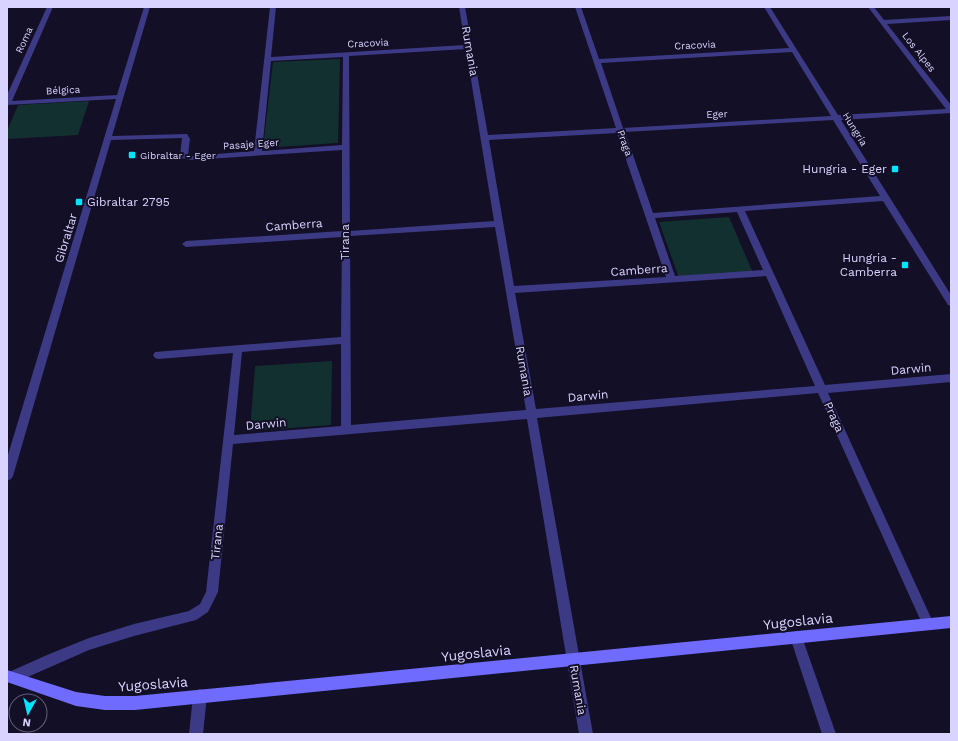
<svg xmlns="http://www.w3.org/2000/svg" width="958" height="741" viewBox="0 0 958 741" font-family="'Work Sans',sans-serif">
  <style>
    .green { fill: #12302f }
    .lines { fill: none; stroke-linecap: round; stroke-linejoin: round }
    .street { fill: #3d3a85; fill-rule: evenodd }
    .secondary { fill: #6f6bff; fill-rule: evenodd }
    .poi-dot { fill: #00e5ff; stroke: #130f26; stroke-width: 1.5 }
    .labels { text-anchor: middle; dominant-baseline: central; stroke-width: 4; stroke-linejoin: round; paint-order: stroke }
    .far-street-label { font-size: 10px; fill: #d9d4ff; stroke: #130f26 }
    .far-poi-label { font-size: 10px; fill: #d9d4ff; stroke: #130f26; text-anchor: start }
    .street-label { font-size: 12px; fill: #d9d4ff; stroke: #130f26 }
    .poi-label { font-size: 12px; fill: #d9d4ff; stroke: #130f26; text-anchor: end }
    .near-street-label { font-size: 14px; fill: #d9d4ff; stroke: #130f26 }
  </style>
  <rect width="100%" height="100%" fill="#130f26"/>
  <path class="green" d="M340,59L338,143L263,148L273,62Z
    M89,101L78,135L7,139V131L18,105Z
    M729,217L753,273L679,278L659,222Z
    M332,361L331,425L250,431L255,366Z"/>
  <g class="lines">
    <path class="street" d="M47,7H53L12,101L117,95L144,7H150L112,136L187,134L190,139L188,155L192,156L254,151L270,7H276L271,57L465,45L459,7H465L488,135L616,128L575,7H581L599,59L789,48L764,7H770L838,115L946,109L868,7H874L884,20L951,16V20L887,24L951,105V113L841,120L951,295V306L948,305L883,201L745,211L825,385L951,374V382L828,393L932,620L934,624L932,628L928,630L924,628L818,393L537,418L593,734H579L527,419L233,444L218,592L208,612L196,620L134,636L89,650L14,683L9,682L8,677L9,672L47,655L89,638L134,624L189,611L200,604L206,592L233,353L158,359L155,358L153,355L155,352L341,337L342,237L186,247L182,244L186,241L342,231V150L192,160L181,158L180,156L182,138L111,140L13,476L11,479L7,481V458L116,99L7,105V95ZM466,49L494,221L350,231L349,56ZM792,52L831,116L623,128L601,63ZM343,57L342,145L262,151L271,61ZM833,120L880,196L653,213L625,132ZM617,133L666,277L514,286L489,140ZM737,212L763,270L675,276L655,218ZM495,227L526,410L351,425L350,236ZM766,276L815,386L536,409L515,293ZM341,344V426L234,435L242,352Z
      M796,631L800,633L802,637L836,734H822L790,637L792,633Z
      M200,689L205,691L207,696L203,734H189L193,696L195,691Z"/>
    <path class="secondary" d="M951,616V628L135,710H105L76,706L7,682V670L76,692L105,696H135Z"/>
  </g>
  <g class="poi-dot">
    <rect x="128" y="151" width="8" height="8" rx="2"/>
    <rect x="891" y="165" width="8" height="8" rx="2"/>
    <rect x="75" y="198" width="8" height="8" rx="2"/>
    <rect x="901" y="261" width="8" height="8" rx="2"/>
  </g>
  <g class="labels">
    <g class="far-street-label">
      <text transform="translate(24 40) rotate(-66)">Roma</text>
      <text transform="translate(368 43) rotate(-3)">Cracovia</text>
      <text transform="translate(695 45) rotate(-3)">Cracovia</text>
      <text transform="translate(919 52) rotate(52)">Los Alpes</text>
      <text transform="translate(63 90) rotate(-3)">Bélgica</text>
      <text transform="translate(717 114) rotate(-3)">Eger</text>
      <text transform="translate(855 129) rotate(58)">Hungría</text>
      <text transform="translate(625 143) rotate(71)">Praga</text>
      <text transform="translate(251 144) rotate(-4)">Pasaje Eger</text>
    </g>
    <g class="far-poi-label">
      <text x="140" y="155">Gibraltar - Eger</text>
    </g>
    <g class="street-label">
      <text transform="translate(470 51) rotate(80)">Rumania</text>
      <text transform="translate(294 225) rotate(-4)">Camberra</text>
      <text transform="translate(66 238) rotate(-73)">Gibraltar</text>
      <text transform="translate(345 242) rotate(-90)">Tirana</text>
      <text transform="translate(639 270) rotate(-4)">Camberra</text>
      <text transform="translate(911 369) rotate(-5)">Darwin</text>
      <text transform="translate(524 371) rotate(80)">Rumania</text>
      <text transform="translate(588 396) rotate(-5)">Darwin</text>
      <text transform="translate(834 417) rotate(66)">Praga</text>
      <text transform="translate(266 424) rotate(-5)">Darwin</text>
      <text transform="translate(217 542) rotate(-84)">Tirana</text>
      <text transform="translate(578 690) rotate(80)">Rumania</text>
    </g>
    <g class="poi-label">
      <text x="887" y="169">Hungria - Eger</text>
      <text x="87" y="202" text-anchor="start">Gibraltar 2795</text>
      <text x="897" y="258">Hungria -<tspan x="897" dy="14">Camberra</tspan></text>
    </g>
    <g class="near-street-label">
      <text transform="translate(798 621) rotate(-6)">Yugoslavia</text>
      <text transform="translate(476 653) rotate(-6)">Yugoslavia</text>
      <text transform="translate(153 684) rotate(-4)">Yugoslavia</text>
    </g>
  </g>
  <rect width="958" height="741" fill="none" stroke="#d9d4ff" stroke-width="16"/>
  <g transform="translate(28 713) rotate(188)"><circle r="19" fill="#130f26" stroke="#625e7d"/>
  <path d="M0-3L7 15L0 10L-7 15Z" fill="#00e5ff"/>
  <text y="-6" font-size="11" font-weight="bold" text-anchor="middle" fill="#d9d4ff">N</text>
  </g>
</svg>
